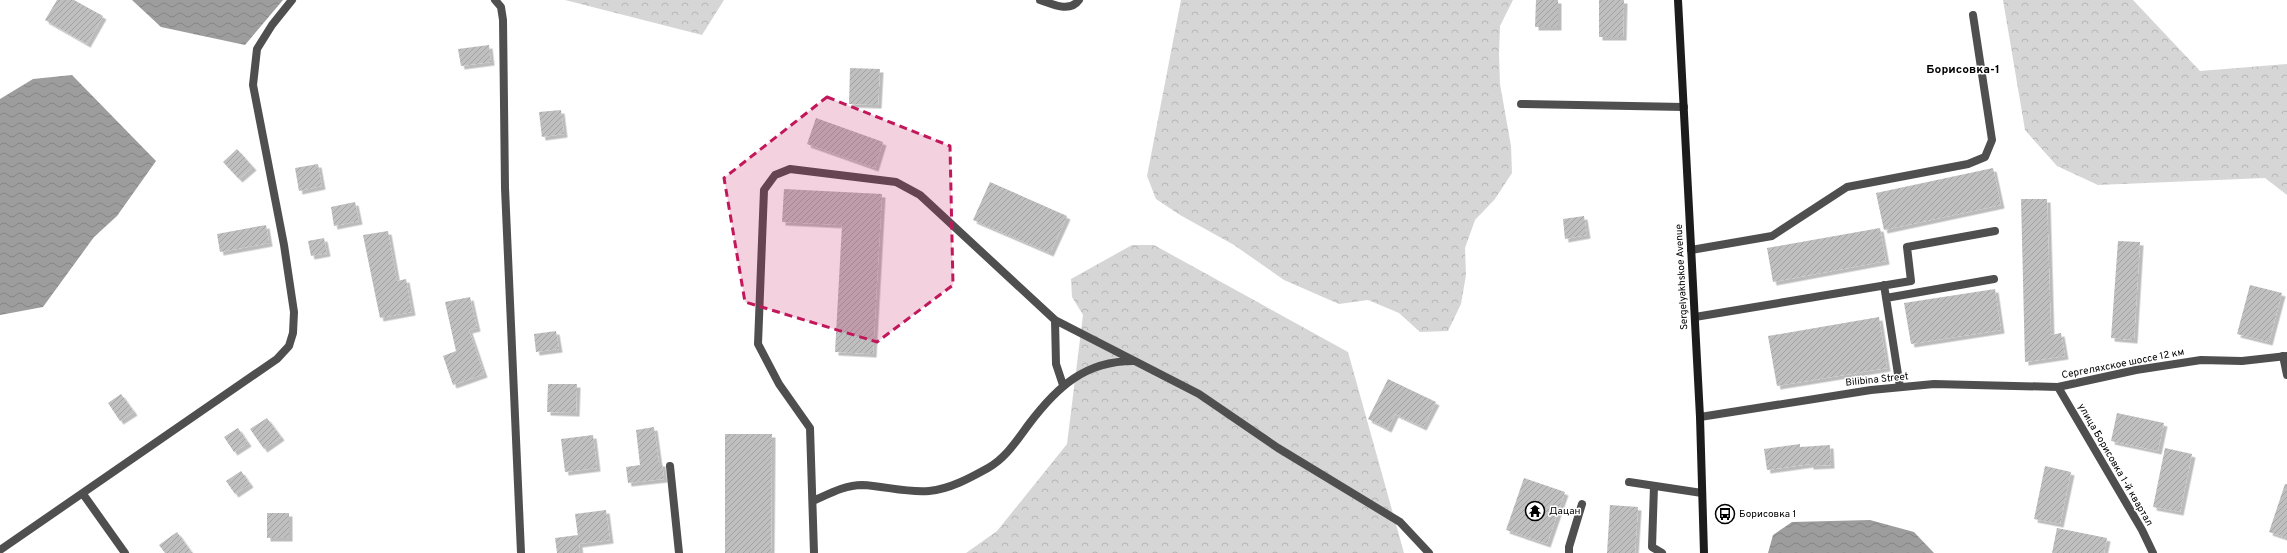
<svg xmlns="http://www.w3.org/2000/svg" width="2287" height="553" viewBox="0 0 2287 553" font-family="Overpass,sans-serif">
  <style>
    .forest { fill: url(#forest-crowns) }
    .water { fill: url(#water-waves) }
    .building { fill: url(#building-hatch); filter: url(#shadow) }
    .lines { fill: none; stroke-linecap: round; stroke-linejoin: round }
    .lane { stroke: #4f4f4f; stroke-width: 8 }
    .street { stroke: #4f4f4f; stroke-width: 8 }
    .secondary { stroke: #1c1c1c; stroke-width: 8 }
    .marked { fill: #c2185b; fill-opacity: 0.2; stroke: #c2185b; stroke-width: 3; stroke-dasharray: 8 5; stroke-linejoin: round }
    .labels { text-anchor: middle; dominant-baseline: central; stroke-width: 3; stroke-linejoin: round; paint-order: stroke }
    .street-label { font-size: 10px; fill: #000; stroke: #fff }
    .poi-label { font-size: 10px; fill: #000; stroke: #fff; text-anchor: start }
    .quarter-label { font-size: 12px; font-weight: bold; fill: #000; stroke: #fff }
  </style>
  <defs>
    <pattern id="forest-crowns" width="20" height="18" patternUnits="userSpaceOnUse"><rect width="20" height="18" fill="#d6d6d6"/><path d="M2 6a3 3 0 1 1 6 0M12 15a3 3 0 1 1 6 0" fill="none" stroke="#b6b6b6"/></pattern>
    <pattern id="water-waves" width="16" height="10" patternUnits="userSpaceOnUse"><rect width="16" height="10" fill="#9d9d9d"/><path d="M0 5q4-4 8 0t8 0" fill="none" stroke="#858585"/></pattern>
    <pattern id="building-hatch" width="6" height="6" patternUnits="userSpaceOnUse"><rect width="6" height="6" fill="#bfbfbf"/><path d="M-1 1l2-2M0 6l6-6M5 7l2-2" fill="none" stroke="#a2a2a2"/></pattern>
    <filter id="shadow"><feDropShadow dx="3.5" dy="3.5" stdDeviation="0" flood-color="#0004"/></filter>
  </defs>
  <rect width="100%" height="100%" fill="#fff"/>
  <path class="forest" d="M565,0H724L702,35Z
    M1181,0H1513L1500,26L1499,54L1500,84L1511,146L1512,173L1495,199L1475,220L1465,248L1466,275L1461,304L1448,331L1420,332L1399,313L1368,300L1339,304L1284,280L1234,245L1180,215L1156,199L1147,176Z
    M2003,0H2133L2200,71L2287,64V195L2265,178L2098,185L2057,166L2025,130Z
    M1132,245H1154L1348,352L1404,553H966L997,531L1067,444L1083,315L1072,297L1071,279Z"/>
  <path class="water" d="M132,0H283L245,45L161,27Z
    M72,75L156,161L117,216L94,237L43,307L0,315V99L33,79Z
    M1870,520L1914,532L1934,553H1768L1773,535L1792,522Z"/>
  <path class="building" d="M57,0H74L103,16L87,44L45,20Z
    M1536,0H1558V27H1535Z
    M1599,0H1624L1623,37H1599Z
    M489,45L491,62L461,66L458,49Z
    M850,68L880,69L878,105L849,104Z
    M561,110L564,134L542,137L539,112Z
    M816,118L883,142L875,168L807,144Z
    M237,149L253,167L239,179L223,162Z
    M318,164L322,186L299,191L295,168Z
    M1993,168L2001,205L1884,230L1876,193Z
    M990,182L1067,216L1050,253L973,220Z
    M784,189L882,194L873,354L835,352L842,225L782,222Z
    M2021,199H2047L2051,335L2061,333L2065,356L2025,362Z
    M355,202L359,221L334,226L331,207Z
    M1584,216L1587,235L1565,239L1563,219Z
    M266,225L269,243L220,252L217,234Z
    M1880,228L1886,261L1773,282L1767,248Z
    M388,231L397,281L406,279L412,312L380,318L363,235Z
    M324,238L327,253L311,256L308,241Z
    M2118,241L2140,242L2134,340L2111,338Z
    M2250,285L2282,293L2269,342L2237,334Z
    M1995,289L2001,330L1911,344L1904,303Z
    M470,297L477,328L469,330L484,374L453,385L443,356L456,351L445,302Z
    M1879,317L1887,368L1777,386L1768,336Z
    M556,331L559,349L536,352L534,334Z
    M1388,379L1436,402L1423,427L1395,414L1388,429L1368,419Z
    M548,384H577L576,413L547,412Z
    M121,394L134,412L120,421L108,403Z
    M2117,413L2164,423L2158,451L2111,441Z
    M267,418L281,437L264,449L250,429Z
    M654,427L659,463H662L664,479L628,483L626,467L640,465L636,430Z
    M238,428L248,443L234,452L224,437Z
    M725,434H772L771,553H725Z
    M593,435L597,468L565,472L561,439Z
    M1800,444V447L1830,445L1831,465L1810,466V464L1767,470L1764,449Z
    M2165,448L2192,454L2180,512L2153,507Z
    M2045,466L2071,472L2060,524L2034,519Z
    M241,471L250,484L235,494L226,481Z
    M1524,478L1565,492L1547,544L1506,530Z
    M2285,484H2287V538L2269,532Z
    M1610,505L1638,507L1635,553H1607Z
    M606,510L610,540L579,544L575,514Z
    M267,513H289V538H267Z
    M2057,528L2107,538L2104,553H2052Z
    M177,532L192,553H165L159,545Z
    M578,535L580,553H557L555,538Z"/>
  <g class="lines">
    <path class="lane" d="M1040,0C1052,4 1070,13 1079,0
      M1884,285L1900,387
      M1886,298L1994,279
      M1695,317L1911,281L1907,247L1995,231
      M1055,320L1056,364L1063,385
      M2283,356L2287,375
      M670,466L679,553
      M1629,482L1702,493
      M1654,486L1652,547L1662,553
      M83,494L125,553
      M813,501C829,494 845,485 862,485C885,486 906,493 929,491C950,489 970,478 988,468C1006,458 1017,440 1029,424C1057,387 1085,361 1133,361
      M814,553L810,428L779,384L758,344L764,190L775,175L790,169L896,182L920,195L1055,320L1199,394L1278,448L1400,522L1429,553
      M1569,553V547L1582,504"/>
    <path class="street" d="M495,0L501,7L503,20L505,188L521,553
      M1521,104L1684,107
      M1691,250L1772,236L1847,187L1968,164L1985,157L1992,140L1973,15
      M2058,387L2142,530L2153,553
      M1700,417L1871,390L1934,384L2058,387L2136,370L2201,360L2242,361L2287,356
      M0,550L277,359L289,346L293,333L294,312L284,245L253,85L257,49L272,25L292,0"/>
    <path class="secondary" d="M1678,0L1700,417L1704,553"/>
  </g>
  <path class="marked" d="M827,97L950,146L953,285L877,342L745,302L724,178Z"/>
  <defs>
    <symbol id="temple-ring" viewBox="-11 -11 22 22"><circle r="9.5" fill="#fff" stroke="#000" stroke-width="1.5"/><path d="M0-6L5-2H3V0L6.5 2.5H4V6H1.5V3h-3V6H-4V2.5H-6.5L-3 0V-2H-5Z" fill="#000"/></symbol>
    <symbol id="bus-ring" viewBox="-11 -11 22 22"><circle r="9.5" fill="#fff" stroke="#000" stroke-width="1.5"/><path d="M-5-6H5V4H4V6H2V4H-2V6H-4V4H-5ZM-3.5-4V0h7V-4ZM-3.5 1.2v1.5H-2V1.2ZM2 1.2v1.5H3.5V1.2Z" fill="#000"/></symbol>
  </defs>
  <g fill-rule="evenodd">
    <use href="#temple-ring" x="1524" y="500" width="22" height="22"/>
    <use href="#bus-ring" x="1714" y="503" width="22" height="22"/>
  </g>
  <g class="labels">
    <g class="street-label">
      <text transform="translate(1682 277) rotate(-93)">Sergelyakhskoe Avenue</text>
      <text transform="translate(2123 364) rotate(-11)">Сергеляхское шоссе 12 км</text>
      <text transform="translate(1877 380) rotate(-6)">Bilibina Street</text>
      <text transform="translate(2115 465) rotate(60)">улица Борисовка 1-й квартал</text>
    </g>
    <g class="poi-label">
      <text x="1549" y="511">Дацан</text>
      <text x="1739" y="514">Борисовка 1</text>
    </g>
    <g class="quarter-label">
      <text x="1963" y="70">Борисовка-1</text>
    </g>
  </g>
</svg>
